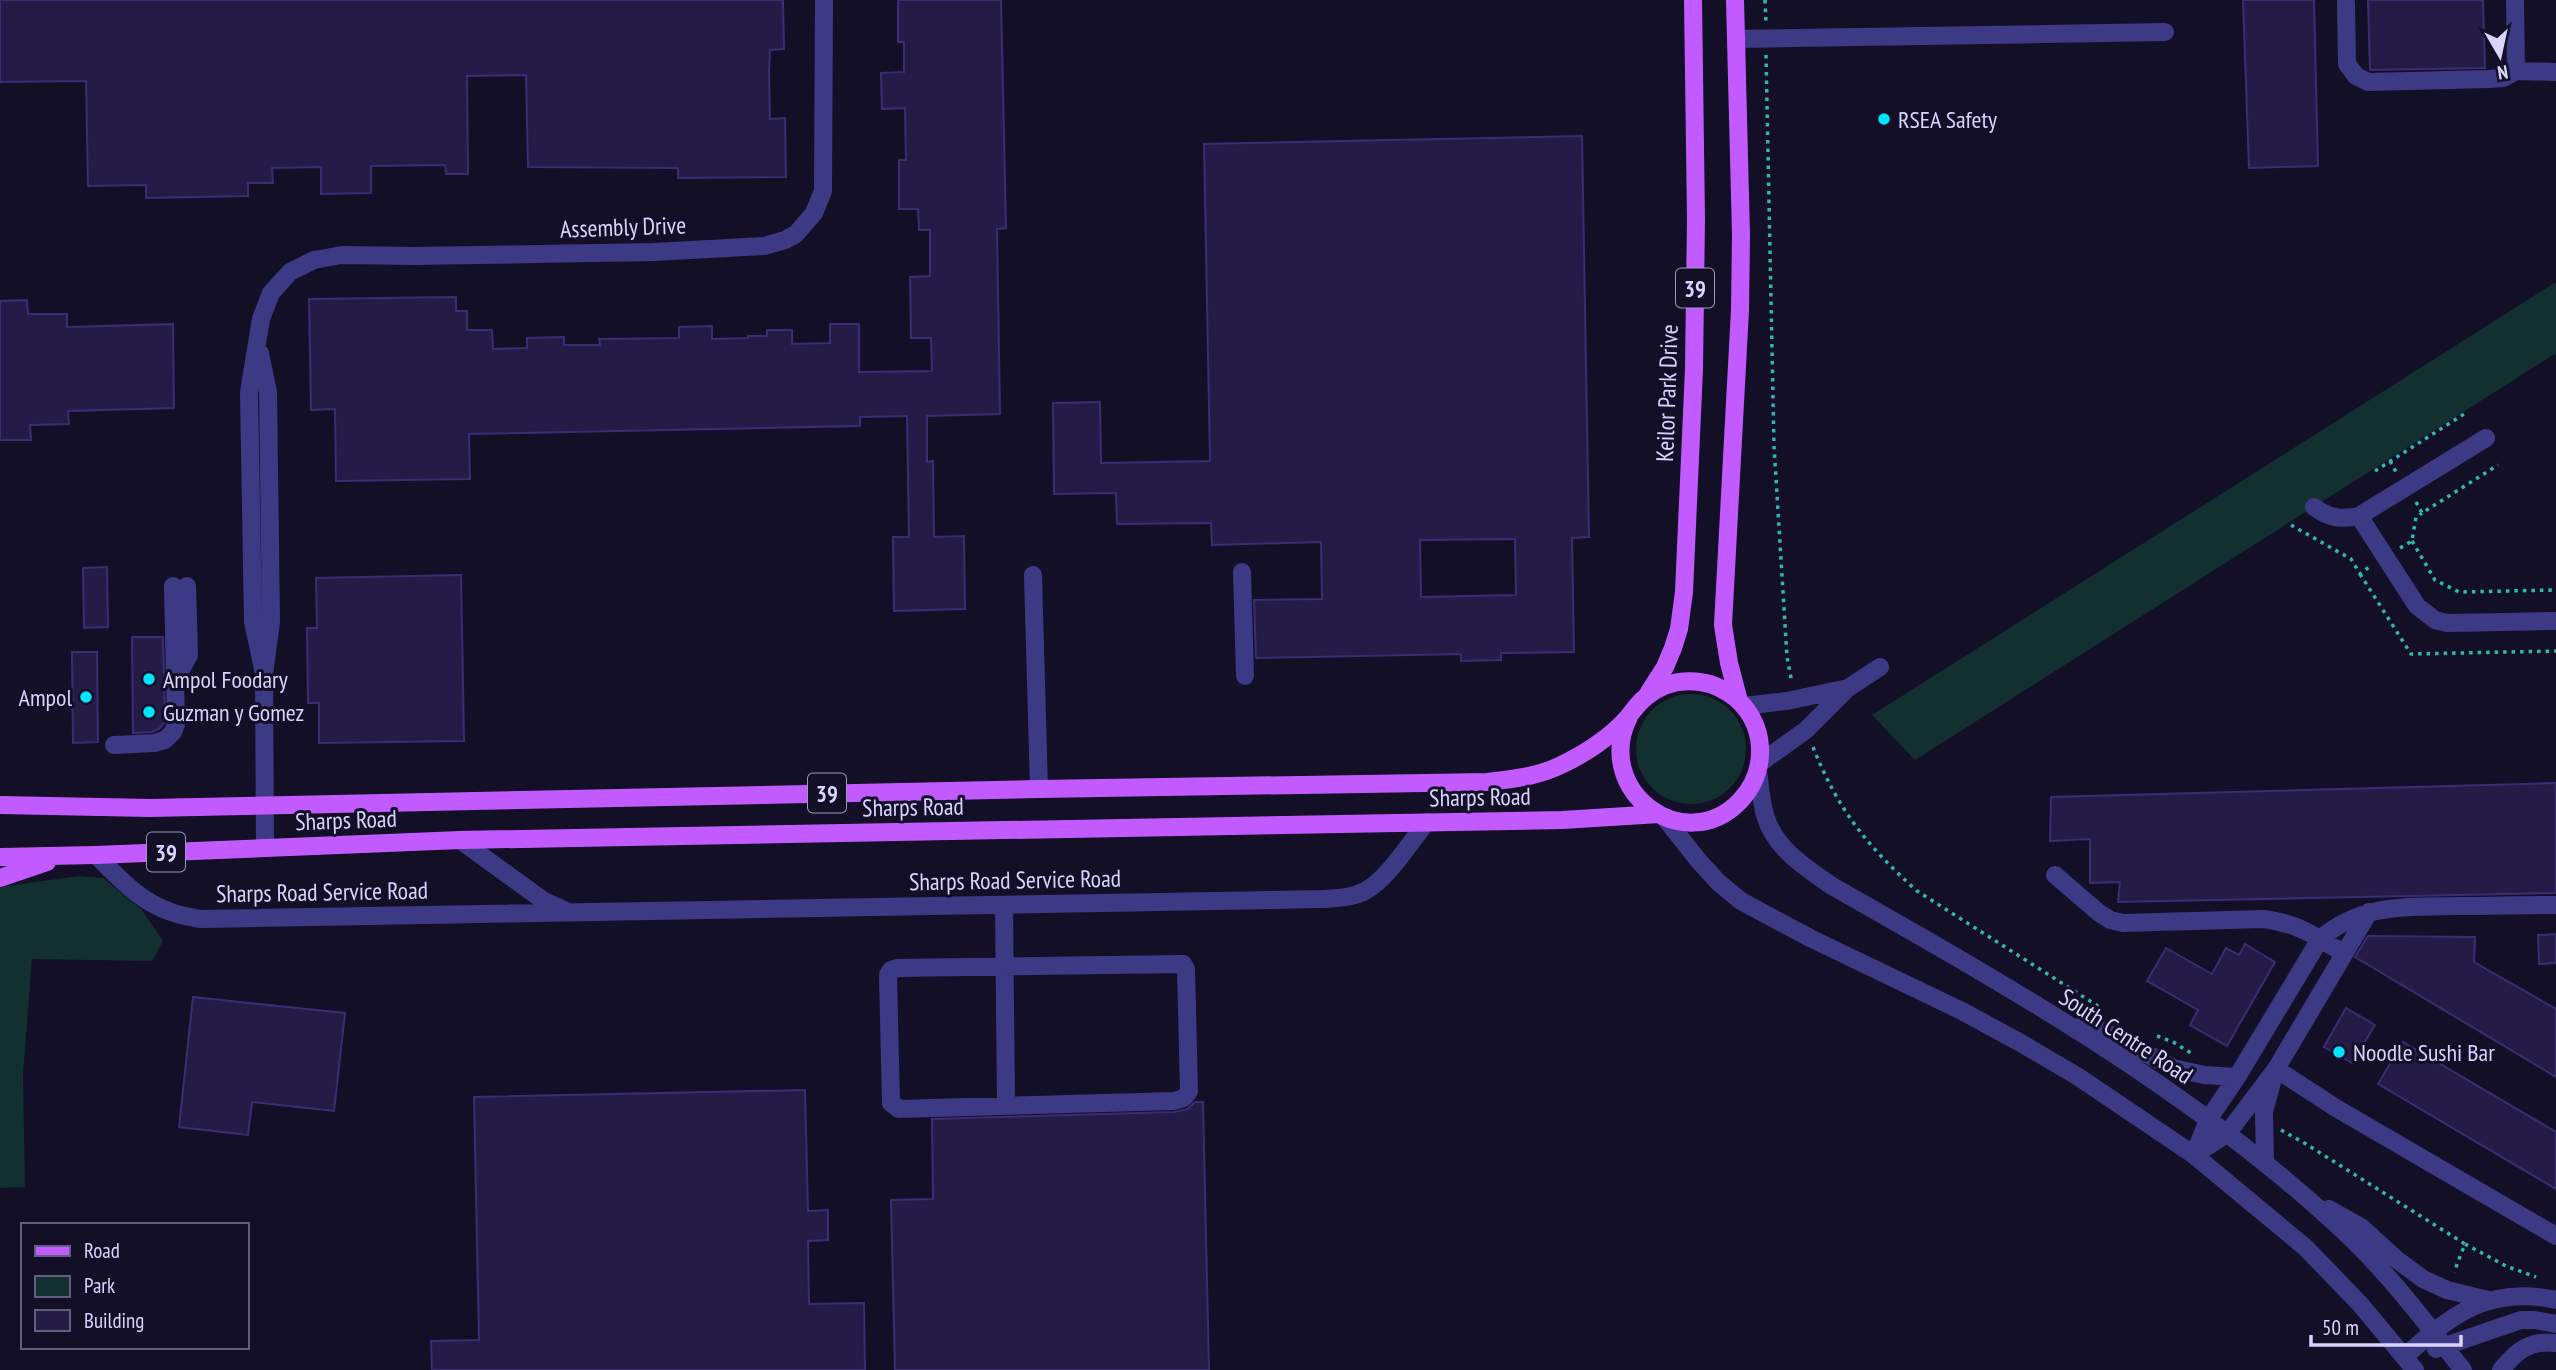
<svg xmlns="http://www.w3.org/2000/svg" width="2556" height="1370" viewBox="0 0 2556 1370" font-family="'PT Sans Narrow',sans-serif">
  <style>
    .green { fill: #12302f }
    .building { fill: #241b47; stroke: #3b2d73; stroke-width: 2; fill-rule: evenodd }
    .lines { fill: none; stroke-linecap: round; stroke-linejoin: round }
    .path { stroke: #2fb8b0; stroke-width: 3.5; stroke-dasharray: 3.5 5; stroke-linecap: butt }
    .minor { stroke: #3d3a85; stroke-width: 18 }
    .major { stroke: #c25bff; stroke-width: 18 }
    .poi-dot { fill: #00e5ff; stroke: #130f26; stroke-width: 2.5 }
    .labels { text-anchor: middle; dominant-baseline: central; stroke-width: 6; stroke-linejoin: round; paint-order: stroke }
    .shield { fill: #130f26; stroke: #9e99be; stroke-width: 2 }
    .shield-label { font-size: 23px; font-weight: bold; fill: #d9d4ff }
    .poi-label { font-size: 24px; fill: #d9d4ff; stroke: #130f26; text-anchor: start }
    .street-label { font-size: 24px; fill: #d9d4ff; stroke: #130f26 }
  </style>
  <rect width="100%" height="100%" fill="#130f26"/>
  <path class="green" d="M2556,282V353L1915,760L1872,715Z
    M1636 749a55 55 0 1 1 110 0a55 55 0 1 1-110 0Z
    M79,876L103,878L142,910L163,941L152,961L32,959L23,1075L25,1187L0,1188V887Z"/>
  <path class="building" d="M0,0H783L784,49L770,50L769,71L770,119L785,118L786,177L678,178V168L528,167L526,75L467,76L468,174H446L445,165L371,166V193L321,194V167L272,168L273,183H248V196L146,198V185L88,186L86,81L0,82Z
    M898,0H1001L1006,228L997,229L1000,414L927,416V462L933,461L934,537L964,536L965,609L894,611L893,537H909L907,416L860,417V426L469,434L470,479L336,481L335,409L311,410L309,299L456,297V311H467V330H492L493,349L527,348V338L564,337V345H600L599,339L679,338V327L712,326V339L748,338V336H767V330H792V344L830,343V324H859V372L932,371L931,338H911L910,277L930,276V230H919L918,209H899V160H906L905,108L882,109L881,73L904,72V42H898Z
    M2243,0H2314L2318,166L2249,168Z
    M2368,0H2483L2485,68L2370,70Z
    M1582,136L1589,537L1572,538L1574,652L1501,653V660L1461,661V654L1256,658L1254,600L1322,599L1321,542L1212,545L1211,523L1117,524L1116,493L1054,494L1053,403L1100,402L1101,463L1210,461L1204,144ZM1515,539L1516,595L1421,597L1420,540Z
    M27,300L28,314H67V327L173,324L174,408L68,411L69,424L30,425L31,440H0V301Z
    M107,567L108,627L84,628L83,568Z
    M461,575L464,741L319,743V703H308L307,628H317L316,578Z
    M132,637H163L165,722L159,729L152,732L133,733Z
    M72,652H97L98,742L73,743Z
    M2556,783V893L2118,902L2120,882L2090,883V839L2050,841L2051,797Z
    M2556,934V963L2539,964L2538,935Z
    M2368,936L2475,937L2474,962L2556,1009V1077L2355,957Z
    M2245,944L2275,962L2227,1046L2190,1025L2198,1010L2147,981L2166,948L2212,974L2226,948L2239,955Z
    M193,997L345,1013L334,1111L252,1102L248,1135L179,1127Z
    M2346,1008L2375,1025L2352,1063L2324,1047Z
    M2403,1042L2556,1132V1189L2378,1084Z
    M805,1090L808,1211L828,1210V1240L808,1241L809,1304L864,1303L865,1370H432L431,1341L479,1340L474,1097Z
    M1195,1102H1203L1209,1370H895L891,1200L933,1199L932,1119L1174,1112L1188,1109Z"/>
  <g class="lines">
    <path class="path" d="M1765,0L1766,22
      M1766,55L1774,446L1787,657L1792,683
      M2390,461L2396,472
      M2375,471L2464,414
      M2416,502L2422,513L2498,465
      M2291,525L2351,559L2360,574L2369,567
      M2412,541L2435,580L2459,592L2556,590
      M2400,548L2412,541L2416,517L2422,513
      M2360,574L2411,654L2556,651
      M1813,747C1838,810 1867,846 1917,891L2101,1008
      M2157,1036L2173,1042L2191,1053
      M2281,1130L2306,1144L2465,1244L2454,1272
      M2465,1244L2506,1266L2536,1277"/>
    <path class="minor" d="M2346,3L2347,64L2356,76L2368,82L2489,79L2503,78L2516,71L2515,0
      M1736,39L2165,32
      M2516,71L2556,72
      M260,353L268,392L271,622L264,674L265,847
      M2314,507C2329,518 2341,520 2359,516L2486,438
      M2359,516L2417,606L2435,620L2447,623L2556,621
      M1242,572L1245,676
      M1033,575L1039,789
      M173,586L175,681
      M264,674L253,622L249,392L261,319L271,293L290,272L314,260L342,255L414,256L654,252L764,246L785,240L796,234L814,213L823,191L824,0
      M1744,706L1787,701L1848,688
      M114,745L154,743L165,740L173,732L176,724L175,681L189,655L187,586
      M1760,763L1806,730L1848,688L1880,667
      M1758,771C1760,786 1761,801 1765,815C1774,848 1806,868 1832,886C2015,990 2205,1097 2357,1244C2396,1283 2429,1327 2463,1370
      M1664,817L1698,860L1718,882L1741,901L1810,938L1962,1011L2019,1042L2077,1076L2194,1155L2306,1248L2360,1304L2415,1370
      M460,840L544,901L564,910
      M96,855C131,890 150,912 201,919L1322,899C1337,898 1352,898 1365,891C1388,879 1410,842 1427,822
      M2055,875L2098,912L2110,920L2123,923L2264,919C2299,924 2314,935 2343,953
      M1004,905L1006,1105
      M1183,964L1186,969L1189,1091L1184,1098L1174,1101L899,1109L891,1103L888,975L891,970L898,968Z
      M2084,1023L2127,1043L2173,1068L2204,1075L2237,1077
      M2276,1069L2336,1108L2556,1236
      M2194,1155L2208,1120L2237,1077L2320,939C2362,903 2407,907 2458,906C2491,906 2523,905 2556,905
      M2194,1155L2227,1134L2276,1069L2369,912
      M2265,1163L2264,1111L2273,1079
      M2329,1209L2361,1227L2396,1259L2423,1279L2447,1290L2488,1300
      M2436,1349L2521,1320H2535L2556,1324
      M2405,1356C2453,1314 2489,1285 2556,1300
      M2501,1370C2517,1350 2530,1340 2556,1343"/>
    <path class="major" d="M1735,0L1741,235L1740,310L1723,625L1729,663L1739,701
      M1649,692L1665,667L1673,648L1679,629L1684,592L1694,369L1696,219L1693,0
      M0,805L150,808L1039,789L1487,782C1512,779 1536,777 1559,766C1583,755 1611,737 1628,717C1634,710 1638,703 1646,697C1669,677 1705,676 1730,694C1748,706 1759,726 1760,747C1761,767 1754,786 1740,801C1684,859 1592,790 1629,717
      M0,857L96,855L460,840L1562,820L1659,814
      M0,878L47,862"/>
  </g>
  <g class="poi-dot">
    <circle cx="1884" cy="119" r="7"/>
    <circle cx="149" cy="679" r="7"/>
    <circle cx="86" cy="697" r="7"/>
    <circle cx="149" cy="712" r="7"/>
    <circle cx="2339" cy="1052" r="7"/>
  </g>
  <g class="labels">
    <g class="shield">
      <rect x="1676" y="268.5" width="38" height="39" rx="5"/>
      <rect x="808" y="773.5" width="38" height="39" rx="5"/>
      <rect x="147" y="832.5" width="38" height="39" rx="5"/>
    </g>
    <g class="shield-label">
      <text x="1695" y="288">39</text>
      <text x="827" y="793">39</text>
      <text x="166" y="852">39</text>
    </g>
    <g class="poi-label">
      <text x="1898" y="119">RSEA Safety</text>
      <text x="163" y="679">Ampol Foodary</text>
      <text x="72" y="697" text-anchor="end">Ampol</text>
      <text x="163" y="712">Guzman y Gomez</text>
      <text x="2353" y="1052">Noodle Sushi Bar</text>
    </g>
    <g class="street-label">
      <text transform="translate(623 227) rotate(-2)">Assembly Drive</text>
      <text transform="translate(1667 393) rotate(-88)">Keilor Park Drive</text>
      <text transform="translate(1480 797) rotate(-1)">Sharps Road</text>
      <text transform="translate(913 807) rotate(-1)">Sharps Road</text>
      <text transform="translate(346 820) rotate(-2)">Sharps Road</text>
      <text transform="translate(1015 880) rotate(-1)">Sharps Road Service Road</text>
      <text transform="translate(322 892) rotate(-1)">Sharps Road Service Road</text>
      <text transform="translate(2126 1036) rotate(33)">South Centre Road</text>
    </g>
  </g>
  <rect x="21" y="1223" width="228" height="126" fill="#130f26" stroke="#625e7d" stroke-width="2"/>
  <rect x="35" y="1246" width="35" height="10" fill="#c25bff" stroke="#625e7d" stroke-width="2"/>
  <text x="84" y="1258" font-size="21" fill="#d9d4ff">Road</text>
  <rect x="35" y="1276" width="35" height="21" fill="#12302f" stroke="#625e7d" stroke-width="2"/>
  <text x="84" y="1293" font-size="21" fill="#d9d4ff">Park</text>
  <rect x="35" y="1310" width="35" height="21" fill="#241b47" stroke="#625e7d" stroke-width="2"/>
  <text x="84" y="1328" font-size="21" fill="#d9d4ff">Building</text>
  <g transform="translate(2500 56) rotate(171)" stroke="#130f26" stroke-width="5" paint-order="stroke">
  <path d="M0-5L12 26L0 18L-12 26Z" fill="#d9d4ff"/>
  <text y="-10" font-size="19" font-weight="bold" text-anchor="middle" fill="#d9d4ff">N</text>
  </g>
  <path d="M2311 1335v10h150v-10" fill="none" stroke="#d9d4ff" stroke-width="3.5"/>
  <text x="2322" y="1335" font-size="21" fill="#d9d4ff" stroke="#130f26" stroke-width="5" paint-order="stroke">50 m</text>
</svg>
